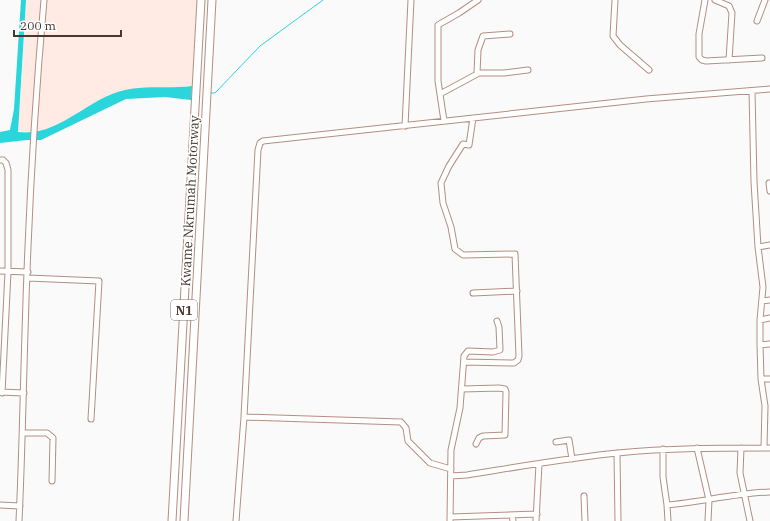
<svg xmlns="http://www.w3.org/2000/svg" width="770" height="521" viewBox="0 0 770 521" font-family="'IBM Plex Serif',serif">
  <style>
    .built { fill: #ffebe4 }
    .water { fill: #2ad5db }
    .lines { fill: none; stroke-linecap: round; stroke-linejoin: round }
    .stream { stroke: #2ad5db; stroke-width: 1 }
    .minor-casing { stroke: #b38e81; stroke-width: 7 }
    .highway-casing { stroke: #b38e81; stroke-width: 9 }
    .minor { stroke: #fff; stroke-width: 5 }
    .highway { stroke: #fff; stroke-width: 7 }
    .labels { text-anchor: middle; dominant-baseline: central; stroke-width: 3.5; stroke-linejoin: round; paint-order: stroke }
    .shield { fill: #fff; stroke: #7e736f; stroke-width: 1 }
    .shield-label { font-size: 12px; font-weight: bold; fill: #463731 }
    .street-label { font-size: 13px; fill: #463731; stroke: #fff }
  </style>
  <rect width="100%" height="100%" fill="#fafafa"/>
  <path class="built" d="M26,0H197L192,86L178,88L150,87L76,116L59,125L39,131L26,133L18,131L19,109L22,85Z"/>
  <path class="water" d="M21,0H26L18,132C60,137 87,98 125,90C147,85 170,89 192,86L191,100L165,97L126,99L41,140H27L0,143V132L10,130L14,109Z"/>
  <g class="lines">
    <path class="stream" d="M211,93H215L260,46L323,0"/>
    <defs>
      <path id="minor" d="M615,0L613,36L620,45L649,70
        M705,0L699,34V57L702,60L706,61L762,58
        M715,0L729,6L732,13L729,60
        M757,21L765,0
        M477,73L478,50L483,36L510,34
        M752,91L754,182L758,247L763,287L760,320V345L761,379L765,406L764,448
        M440,94L479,73H504L528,70
        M444,121L438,81V25L459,13L478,0
        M405,126L411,0
        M0,160H3L6,163L8,170V272L2,393
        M769,183L770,191
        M758,247L770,245
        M0,271L28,272
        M28,278L99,281L91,419
        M473,293L517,291
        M762,301L770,300
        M760,320L770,318
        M760,345L770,344
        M464,362L514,363L518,360L519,356L515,254L463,255L455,249L451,227L443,203L441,183L449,166L463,144L469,145L473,118
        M761,379H770
        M462,389L499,388L505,389L506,392L505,435L483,436L479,438L476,444
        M0,392L24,393
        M244,417L401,422L406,428L408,441L430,463L451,469
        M23,433H47L53,438L52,481
        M556,442L569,440L572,459
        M697,448L709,500L708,521
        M741,448L740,473L750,521
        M663,449V477L667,505L668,521
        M617,453L618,521
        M451,476L467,475C517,467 567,458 618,453C668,448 719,448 770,448
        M584,496L585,521
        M0,505L20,506
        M667,505C702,502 735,493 770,492
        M512,515L513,521
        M450,517L537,514
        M19,521C22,458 23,396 25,333C28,222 34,111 44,0
        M236,521L244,417L258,150L260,143L263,141L646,99L770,89
        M450,521L451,450L460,408L464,356L468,351L493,352L500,350L499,327L497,321
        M536,521L539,464"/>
      <path id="highway" d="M172,521L201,0
        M184,521L212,0"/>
    </defs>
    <use href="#minor" class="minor-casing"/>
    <use href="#highway" class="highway-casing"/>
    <use href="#minor" class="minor"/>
    <use href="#highway" class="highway"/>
  </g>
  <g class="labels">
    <rect class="shield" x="171" y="300" width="26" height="20" rx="3"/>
    <g class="shield-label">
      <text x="184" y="310">N1</text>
    </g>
    <g class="street-label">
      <text transform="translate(190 201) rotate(-87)">Kwame Nkrumah Motorway</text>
    </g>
  </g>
  <path d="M14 30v6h107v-6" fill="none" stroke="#463731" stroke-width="2"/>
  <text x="20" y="30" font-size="12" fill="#463731" stroke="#ffffff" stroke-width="3" paint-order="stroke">200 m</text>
</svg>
